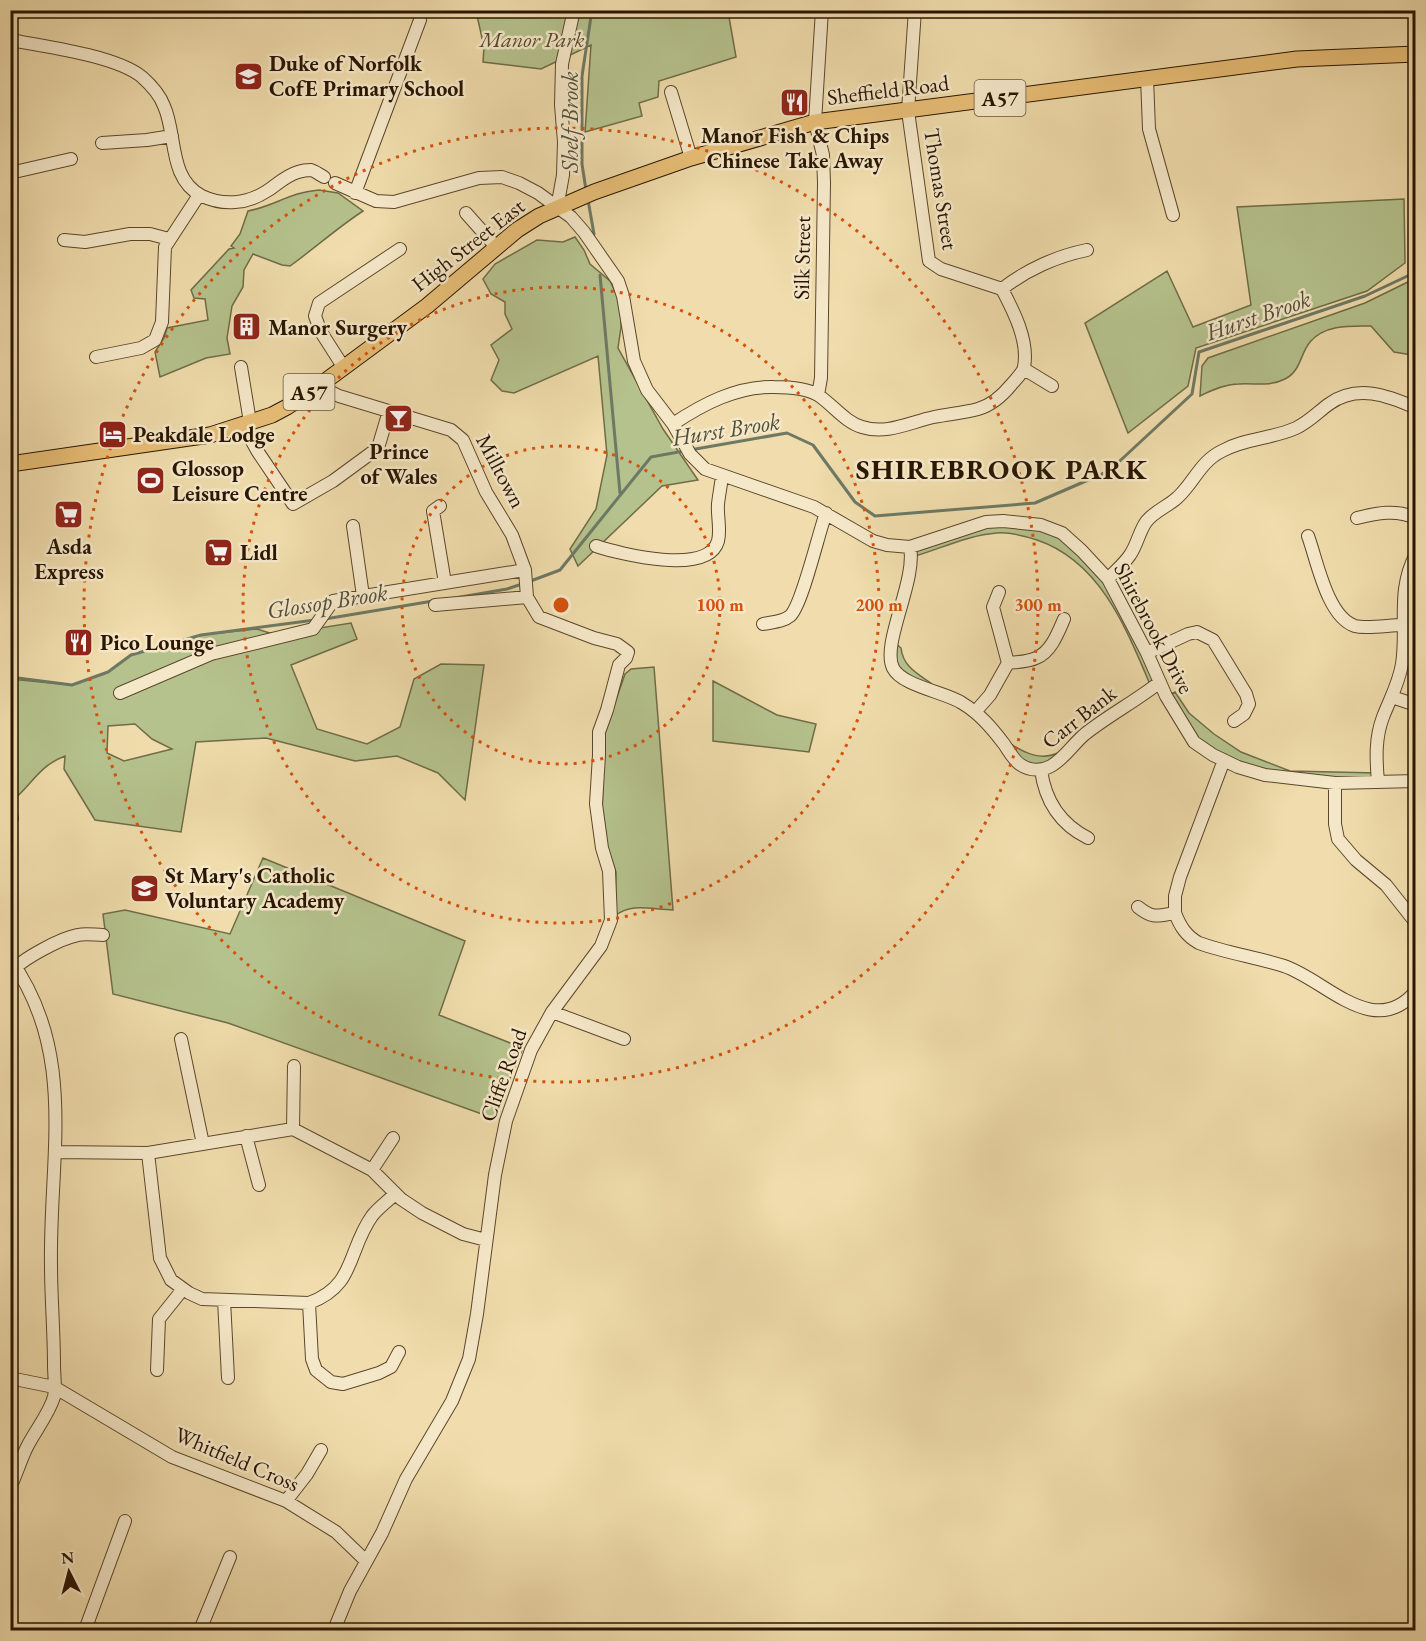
<svg xmlns="http://www.w3.org/2000/svg" width="1426" height="1641" viewBox="0 0 1426 1641" font-family="'EB Garamond',serif">
  <style>
    .green { fill: #b5c28d; stroke: #6f6c47; stroke-width: 1.5; fill-rule: evenodd }
    .lines { fill: none; stroke-linecap: round; stroke-linejoin: round }
    .stream { stroke: #6d7964; stroke-width: 3 }
    .minor-casing { stroke: #5b472c; stroke-width: 14 }
    .major-casing { stroke: #291501; stroke-width: 17 }
    .minor { stroke: #f5e8c9; stroke-width: 12 }
    .major { stroke: #e8be76; stroke-width: 15 }
    .ring { fill: none; stroke: #d5520b; stroke-width: 3; stroke-dasharray: 3 6 }
    .labels { text-anchor: middle; dominant-baseline: central; stroke-width: 5; stroke-linejoin: round; paint-order: stroke }
    .shield { fill: #f5e8c9; stroke: #66543d; stroke-width: 1.5 }
    .shield-label { font-size: 21px; font-weight: bold; fill: #291501 }
    .park-label { font-size: 22px; font-style: italic; fill: #53492b; stroke: #f5e8c9 }
    .poi-label { font-size: 22px; font-weight: bold; fill: #291501; stroke: #f5e8c9; text-anchor: start }
    .street-label { font-size: 22px; fill: #291501; stroke: #f5e8c9 }
    .water-label { font-size: 24px; font-style: italic; fill: #514f3b; stroke: #f5e8c9 }
    .district-label { font-size: 28px; font-weight: bold; letter-spacing: 1.5px; fill: #291501; stroke: #f5e8c9 }
    .centre { fill: #d5520b; stroke: #f5e8c9; stroke-width: 3 }
    .ring-label { font-size: 18px; text-anchor: middle; font-weight: bold; fill: #d5520b; stroke: #f5e8c9; stroke-width: 5; stroke-linejoin: round; paint-order: stroke }
  </style>
  <rect width="100%" height="100%" fill="#f0dcac"/>
  <filter id="stains"><feTurbulence type="fractalNoise" baseFrequency=".00333" numOctaves="4"/><feColorMatrix values="0 0 0 0 .2 0 0 0 0 .09 0 0 0 0 .02 0 0 0 .5 -.17"/></filter>
  <radialGradient id="worn" r=".72"><stop offset=".6" stop-color="#630" stop-opacity="0"/><stop offset="1" stop-color="#630" stop-opacity=".3"/></radialGradient>
  <path class="green" d="M476,11H728L736,57L659,81L658,97L639,103L642,116L585,132L591,45L541,69L483,62L484,47Z
    M319,190L338,193L363,211C337,228 315,248 290,266L282,265L253,254L244,270L243,287L232,306L227,338L230,354L206,358L160,377L155,352L164,338L167,328L208,320L205,299L194,298L191,290L229,249L234,248L231,246L240,234L248,211C275,206 290,192 319,190Z
    M1404,199L1405,263L1367,291L1196,348L1188,386L1128,433L1085,323L1167,271L1193,327L1251,305L1237,207Z
    M575,237L584,250L590,264L610,281L621,304V327L618,348L663,429L698,480L662,486L578,566L570,549L596,509L607,455L598,356L514,393L502,391L491,380L499,360L491,345L512,329L505,314V302L491,294L483,279L495,264L537,240L563,242Z
    M1414,279L1416,281V352L1412,355L1394,352L1371,326C1352,326 1325,324 1310,342C1300,354 1301,371 1285,379C1269,387 1256,383 1239,384C1225,384 1212,390 1200,396L1202,366L1208,358L1365,303Z
    M986,522L1041,525L1098,567L1160,682L1152,689C1127,631 1102,562 1037,540C1025,536 1010,532 997,533C968,535 940,549 912,557L920,545Z
    M351,623L357,639L291,665L317,729L367,744L400,727L414,679L441,664L484,665L465,800L438,773L397,756L355,761L266,738L196,742L181,832L95,820L64,769L65,756C36,767 31,788 10,802V679L72,685L108,672L131,655L201,635L257,629L276,635ZM135,724L152,739L172,749L124,761L107,753L108,726Z
    M893,641L901,648C903,667 918,674 932,684L934,690L893,668Z
    M654,667L673,910C653,910 631,902 615,916L616,872L607,846L602,818L604,735L625,674L631,669Z
    M713,681L777,715L816,724L809,752L713,741Z
    M1175,692L1189,713L1214,734L1241,752L1290,771L1377,773L1378,782L1265,775L1194,742L1166,696Z
    M1011,744C1026,754 1042,761 1060,752L1062,757L1029,769Z
    M263,858L465,941L439,1015L523,1048L493,1118L228,1023L113,994L103,914L125,910L230,934Z"/>
  <g class="lines">
    <path class="stream" d="M586,190L582,164V76L592,10
      M588,200L594,234
      M600,275L620,493
      M690,450L787,433L813,445L855,502L875,516L1035,503L1109,471L1192,394L1199,352L1365,296L1416,272
      M528,582L560,570L651,457L684,451
      M455,598L507,589L522,584
      M325,619L433,601
      M10,677L72,685L108,672L131,655L201,635L315,620"/>
    <defs>
      <path id="minor" d="M1415,10L1416,39
        M10,40C44,46 117,56 142,77C151,85 160,95 164,106C177,134 168,179 202,196C223,206 247,204 267,191C278,184 285,176 298,172C301,171 308,170 311,170C315,171 320,175 324,177
        M1147,78L1149,129L1173,215
        M671,92L691,158
        M102,143L147,140L172,136
        M10,173L71,159
        M335,183L376,201L394,202L479,178L502,177L519,183L538,193L571,217L584,232L618,281L623,296L634,361L647,390L673,424L690,454L705,469L814,507L873,541L887,545L910,547L986,522L1003,521L1041,525L1062,533L1082,551L1108,579L1147,653L1166,696L1194,742L1213,755L1238,767L1265,775L1335,783L1416,781
        M355,193L420,20
        M557,208L563,175L564,142L561,105L562,64L574,10
        M466,213L497,248
        M64,240L85,242L130,234H150L169,239
        M1002,289C1026,270 1057,256 1087,250
        M96,357L141,348L155,340L162,322L165,247L199,195
        M241,367L250,422
        M344,368L321,332L315,316L319,303L400,249
        M1024,369L1052,386
        M324,382L329,391L339,396L451,430L463,440L486,492L512,535L525,570L527,597L539,617L594,638L617,644L628,652L626,658L619,665L607,710L599,732V755L596,804L602,848L609,871L611,920L601,946L552,1012L531,1050L506,1121L495,1175L477,1314L469,1359L452,1401L406,1479L382,1533L350,1591L334,1630
        M818,395L821,378L824,183L823,155L815,122L822,10
        M673,424C703,404 737,386 774,387C788,387 806,388 818,395C833,405 845,422 862,427C887,435 910,422 934,417C948,414 964,413 978,409C992,405 1002,396 1011,385C1015,380 1023,373 1024,367C1029,341 1014,312 1002,289L941,269L929,261L908,111L915,10
        M243,425L258,452L293,504L333,481L378,448L389,411
        M440,506L433,511L445,583
        M1357,518C1377,513 1396,509 1416,518
        M353,526L363,596
        M1308,536C1317,560 1327,617 1355,626C1366,629 1390,625 1402,625
        M596,546C620,554 708,576 718,541C721,529 717,516 718,504C719,495 721,485 722,476
        M910,547C917,580 881,644 893,668C902,686 945,692 962,703C980,714 991,727 1004,744C1009,751 1014,761 1021,765C1030,771 1042,771 1051,766C1065,758 1073,744 1085,734C1109,715 1136,701 1160,682
        M1108,579C1115,571 1124,564 1130,555C1137,545 1139,532 1146,522C1154,511 1169,506 1178,497C1194,482 1201,461 1222,451C1245,438 1272,439 1296,428C1309,422 1318,412 1329,404C1357,384 1387,395 1416,408
        M999,592L993,607L1008,663
        M435,605L527,597
        M763,624C772,622 783,622 790,616C802,606 819,531 826,513
        M1147,653L1188,634L1197,632L1213,640L1246,694L1249,704L1244,714L1234,721
        M120,693L211,654L313,629L333,601L525,570
        M1392,697L1416,705
        M976,711L990,695L1008,663C1016,662 1028,662 1036,658C1051,652 1058,633 1064,619
        M1041,770C1045,800 1060,824 1088,838
        M1378,782C1376,759 1375,738 1383,717C1390,699 1399,683 1402,664C1408,626 1396,591 1416,554
        M1335,783V824L1338,839L1356,860L1386,885L1416,923
        M10,820L12,818
        M1138,907C1153,919 1157,916 1175,913C1180,926 1186,936 1199,943C1226,953 1256,957 1284,966C1326,980 1374,1041 1416,991
        M1175,913V896L1180,877L1224,760
        M10,959C78,1053 49,1158 51,1265C51,1298 54,1332 54,1365C54,1375 56,1388 54,1397C48,1416 34,1432 26,1449C20,1462 16,1475 10,1488
        M11,972C22,959 61,938 78,935C86,933 95,935 103,935
        M552,1012L624,1039
        M181,1039L203,1144
        M293,1129L294,1066
        M246,1136L259,1185
        M55,1152L148,1153L293,1129L372,1170L401,1199L422,1213L463,1234L486,1240
        M148,1153L160,1258L171,1280L189,1293L202,1299L309,1303C356,1286 347,1251 372,1216C378,1208 388,1201 395,1194
        M372,1170L393,1138
        M224,1300L228,1378
        M309,1303L312,1359L316,1370L331,1382L343,1384L379,1373L391,1367L399,1352
        M157,1370L159,1319L183,1289
        M10,1378L54,1387L172,1457L286,1501L336,1532L365,1560
        M286,1501L307,1474L321,1450
        M85,1630L125,1521
        M200,1630L230,1557"/>
      <path id="major" d="M10,464L210,435L272,415L287,407L324,382L427,306L517,230L539,216L594,192L691,158L815,122L838,119L1297,59L1416,54"/>
    </defs>
    <use href="#minor" class="minor-casing"/>
    <use href="#major" class="major-casing"/>
    <use href="#minor" class="minor"/>
    <use href="#major" class="major"/>
  </g>
  <g class="ring">
    <circle cx="561" cy="605" r="159"/>
    <circle cx="561" cy="605" r="318"/>
    <circle cx="561" cy="605" r="477"/>
  </g>
  <defs>
    <symbol id="school-square" viewBox="-11 -11 22 22"><rect x="-9" y="-9" width="18" height="18" rx="4" fill="#8f2418" stroke="#f5e8c9"/><path d="M0-5L7-2L0 1L-7-2ZM-4 1L0 2.5L4 1V4Q0 6-4 4Z" fill="#fff"/></symbol>
    <symbol id="restaurant-square" viewBox="-11 -11 22 22"><rect x="-9" y="-9" width="18" height="18" rx="4" fill="#8f2418" stroke="#f5e8c9"/><path d="M-5-6h1v4h1v-4h1v4h1v-4h1v5L-1.5 .5V6h-2V.5L-5-1ZM5-6V6H3V1.5H1.5Q1.5-4 5-6Z" fill="#fff"/></symbol>
    <symbol id="building-square" viewBox="-11 -11 22 22"><rect x="-9" y="-9" width="18" height="18" rx="4" fill="#8f2418" stroke="#f5e8c9"/><path d="M-4-6H4V6H1V3H-1V6H-4ZM-2.5-4.3h1.7v1.8h-1.7ZM.8-4.3h1.7v1.8H.8ZM-2.5-1h1.7V.8h-1.7ZM.8-1h1.7V.8H.8Z" fill="#fff"/></symbol>
    <symbol id="bar-square" viewBox="-11 -11 22 22"><rect x="-9" y="-9" width="18" height="18" rx="4" fill="#8f2418" stroke="#f5e8c9"/><path d="M-6-5H6L.8 .8V4.5H3.5V6h-7V4.5H-.8V.8Z" fill="#fff"/></symbol>
    <symbol id="hotel-square" viewBox="-11 -11 22 22"><rect x="-9" y="-9" width="18" height="18" rx="4" fill="#8f2418" stroke="#f5e8c9"/><path d="M-6-4.5h1.5V1H6V5H4.5V3h-9V5H-6ZM-4 0a1.8 1.8 0 1 1 3.6 0ZM.5 0V-2.5h3Q6-2.5 6 0Z" fill="#fff"/></symbol>
    <symbol id="stadium-square" viewBox="-11 -11 22 22"><rect x="-9" y="-9" width="18" height="18" rx="4" fill="#8f2418" stroke="#f5e8c9"/><path d="M0-5a6.5 5 0 1 0 0 10a6.5 5 0 1 0 0-10ZM-3.5-1.8h7v3.6h-7Z" fill="#fff"/></symbol>
    <symbol id="supermarket-square" viewBox="-11 -11 22 22"><rect x="-9" y="-9" width="18" height="18" rx="4" fill="#8f2418" stroke="#f5e8c9"/><path d="M-6-5.5h2.5l.6 2H6L4.5 2H-2.5L-4.4-4H-6ZM-1.5 3.2a1.3 1.3 0 1 0 .1 0ZM3 3.2a1.3 1.3 0 1 0 .1 0Z" fill="#fff"/></symbol>
  </defs>
  <g fill-rule="evenodd">
    <use href="#school-square" x="232" y="60" width="33" height="33"/>
    <use href="#restaurant-square" x="778" y="86" width="33" height="33"/>
    <use href="#building-square" x="230" y="310" width="33" height="33"/>
    <use href="#bar-square" x="382" y="402" width="33" height="33"/>
    <use href="#hotel-square" x="96" y="418" width="33" height="33"/>
    <use href="#stadium-square" x="134" y="464" width="33" height="33"/>
    <use href="#supermarket-square" x="52" y="498" width="33" height="33"/>
    <use href="#supermarket-square" x="202" y="536" width="33" height="33"/>
    <use href="#restaurant-square" x="62" y="626" width="33" height="33"/>
    <use href="#school-square" x="128" y="872" width="33" height="33"/>
  </g>
  <g class="labels">
    <g class="shield">
      <rect x="974.5" y="80" width="51" height="36" rx="4.5"/>
      <rect x="283.5" y="374" width="51" height="36" rx="4.5"/>
    </g>
    <g class="shield-label">
      <text x="1000" y="98">A57</text>
      <text x="309" y="392">A57</text>
    </g>
    <g class="park-label">
      <text x="532" y="39">Manor Park</text>
    </g>
    <g class="poi-label">
      <text x="269" y="63">Duke of Norfolk<tspan x="269" dy="25">CofE Primary School</tspan></text>
      <text x="795" y="135" text-anchor="middle">Manor Fish &amp; Chips<tspan x="795" dy="25">Chinese Take Away</tspan></text>
      <text x="268" y="327">Manor Surgery</text>
      <text x="133" y="434">Peakdale Lodge</text>
      <text x="399" y="451" text-anchor="middle">Prince<tspan x="399" dy="25">of Wales</tspan></text>
      <text x="172" y="468">Glossop<tspan x="172" dy="25">Leisure Centre</tspan></text>
      <text x="69" y="546" text-anchor="middle">Asda<tspan x="69" dy="25">Express</tspan></text>
      <text x="240" y="552">Lidl</text>
      <text x="100" y="642">Pico Lounge</text>
      <text x="165" y="875">St Mary's Catholic<tspan x="165" dy="25">Voluntary Academy</tspan></text>
    </g>
    <g class="street-label">
      <text transform="translate(888 90) rotate(-7)">Sheffield Road</text>
      <text transform="translate(941 189) rotate(81)">Thomas Street</text>
      <text transform="translate(468 245) rotate(-38)">High Street East</text>
      <text transform="translate(802 258) rotate(-89)">Silk Street</text>
      <text transform="translate(501 471) rotate(62)">Milltown</text>
      <text transform="translate(1154 628) rotate(62)">Shirebrook Drive</text>
      <text transform="translate(1079 717) rotate(-38)">Carr Bank</text>
      <text transform="translate(503 1075) rotate(-70)">Cliffe Road</text>
      <text transform="translate(237 1459) rotate(23)">Whitfield Cross</text>
    </g>
    <g class="water-label">
      <text transform="translate(569 122) rotate(-90)">Shelf Brook</text>
      <text transform="translate(1258 315) rotate(-19)">Hurst Brook</text>
      <text transform="translate(726 429) rotate(-9)">Hurst Brook</text>
      <text transform="translate(327 601) rotate(-9)">Glossop Brook</text>
    </g>
    <g class="district-label">
      <text x="1002" y="469">SHIREBROOK PARK</text>
    </g>
  </g>
  <circle cx="561" cy="605" r="9" class="centre"/>
  <g class="ring-label">
    <text x="720" y="611">100 m</text>
    <text x="879" y="611">200 m</text>
    <text x="1038" y="611">300 m</text>
  </g>
  <rect width="1426" height="1641" fill="none" stroke="#f0dcac" stroke-width="36"/>
  <rect x="12" y="12" width="1402" height="1617" fill="none" stroke="#291501" stroke-width="3"/>
  <rect x="18" y="18" width="1390" height="1605" fill="none" stroke="#291501" stroke-width="1.5"/>
  <g transform="translate(69 1572) rotate(354)" stroke="#f5e8c9" stroke-width="4.5" paint-order="stroke">
  <path d="M0-4.5L10 22L0 15L-10 22Z" fill="#291501"/>
  <text y="-9" font-size="16" font-weight="bold" text-anchor="middle" fill="#291501">N</text>
  </g>
  <rect width="100%" height="100%" filter="url(#stains)"/>
  <rect width="100%" height="100%" fill="url(#worn)"/>
</svg>
